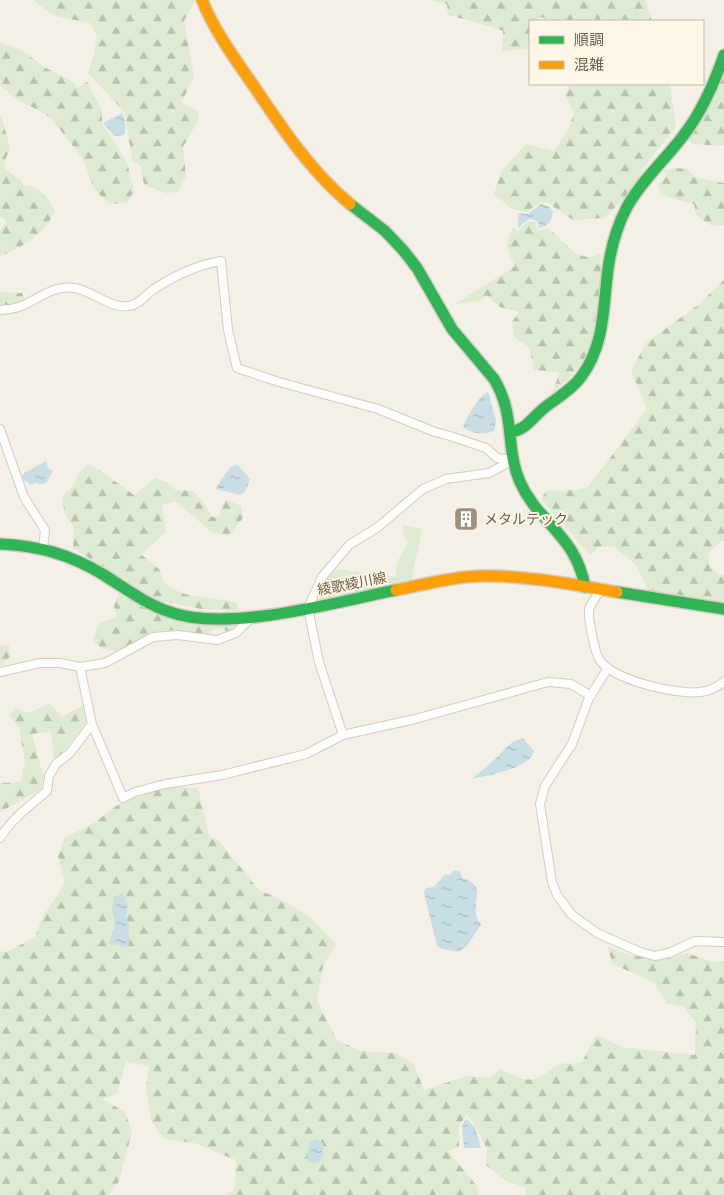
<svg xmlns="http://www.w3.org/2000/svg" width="724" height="1195" viewBox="0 0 724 1195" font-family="'Fira Sans','Noto Sans JP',sans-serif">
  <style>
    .green { fill: #deead2 }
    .forest { fill: url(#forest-firs) }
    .water { fill: url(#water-ripples) }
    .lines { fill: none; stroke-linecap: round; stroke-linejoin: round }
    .street-casing { stroke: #d3cbc3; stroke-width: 10 }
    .fast-casing { stroke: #d5cdc3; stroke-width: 14 }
    .slow-casing { stroke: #d5cdc3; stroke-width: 14 }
    .street { stroke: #fdfdfb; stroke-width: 8 }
    .fast { stroke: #30b455; stroke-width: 11 }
    .slow { stroke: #ff9f0a; stroke-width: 11 }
    .labels { text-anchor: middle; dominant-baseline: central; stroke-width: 4; stroke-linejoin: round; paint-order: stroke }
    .poi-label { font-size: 14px; fill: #705b4a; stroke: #fef7e6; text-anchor: start }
    .street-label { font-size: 14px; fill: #705b4a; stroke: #fef7e6 }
  </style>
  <defs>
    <pattern id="forest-firs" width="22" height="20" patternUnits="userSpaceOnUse" patternTransform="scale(1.25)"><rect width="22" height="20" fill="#deead2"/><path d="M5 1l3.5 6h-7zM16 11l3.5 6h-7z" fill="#b8c1ac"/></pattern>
    <pattern id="water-ripples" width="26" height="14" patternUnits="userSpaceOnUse" patternTransform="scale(1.25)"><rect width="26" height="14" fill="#c9dee4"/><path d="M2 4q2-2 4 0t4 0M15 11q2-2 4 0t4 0" fill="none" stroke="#a8b7bb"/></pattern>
  </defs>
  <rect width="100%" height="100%" fill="#f4f0e7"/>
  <path class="green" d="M403,525L422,529L411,582L370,591L320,598L325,580L336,569L396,577V564L408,543L403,532Z"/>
  <path class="forest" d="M33,0H194V3L184,21L194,77L181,103L197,110L199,119L183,147L186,176L178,192L166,193L144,185L141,166L132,160L125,113L88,73L94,54L97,36L90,23L54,16Z
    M429,0H645L652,21H548L542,17L535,21H530V38L527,49L502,51L503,31L492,27L448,15L447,4Z
    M0,42L22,50L44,67L72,81L77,88L87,82L102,110V123L127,162L134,191L127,203L109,204L94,189L83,159L51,118L36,109L19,101L0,85Z
    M724,71V146L693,144L688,139L704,114Z
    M570,84H670L676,127L650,159L626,196L605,218L573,220L548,203L541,202L527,212L512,209L494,194L501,172L526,144L554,151L568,130L574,113L565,95Z
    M0,116L2,118L10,148L5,161V169L22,181V185C39,185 47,197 55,210C46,233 22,248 0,256V230L6,223L4,218L0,217Z
    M675,168L687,169L695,177L724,183V226L710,225L696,215L694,204L661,195L658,184L666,177L664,170Z
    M527,222H535L538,231L548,228L576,254L591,258L601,253V284L596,326L587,356L570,378L552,393L560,372L534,370L529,347L514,337L512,322L519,312L500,307L486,295L480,301L455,304L515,266C507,251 504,243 513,227L518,232Z
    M724,280V541H721L709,552V564L720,576L724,575V604L649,593L637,566L614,547H599L590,555L541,499L546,491L576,490L588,487L647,409L631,371L646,343L698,305Z
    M0,292L22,293L25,301L6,306L0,305Z
    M88,464L102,472L134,495L155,478L166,482L176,490L193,491L206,506L212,517L219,516L225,499L241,506L243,518L229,535L213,533L175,501L162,505L166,532L141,554C146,559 154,564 159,569C162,574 161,580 165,583C185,600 212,597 236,602L239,611L201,609L162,601L137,588L73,548L74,527L65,515L62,497L74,485L79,473Z
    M119,593L138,603L216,624H239L228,632L222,628L211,630L210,637L173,630L148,633L130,647L119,651L102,649L93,640L97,625L117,616L114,606Z
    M9,645L10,657L0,666V646Z
    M49,703L62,717L85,704L86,723L64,751L54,760L51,732L32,734L44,779L40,790L0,812V783L21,782L25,763L19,728L9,715L15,708L29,713Z
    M168,786L198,788L209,836L219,841L259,890L284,901L310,917L336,944L323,966L317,1001L337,1040L361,1051L395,1053L414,1064L424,1090L467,1076L490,1078L500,1069C531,1083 532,1085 559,1063L570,1064L582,1062L596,1035L622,1047L695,1055L696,1023L684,1007L667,1003L653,982L613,964L607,946L629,955L658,959L687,953L713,962L724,961V1195H525L527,1188L506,1181L486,1165L487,1149L474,1123L467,1114L459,1126V1147L448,1151L477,1186L479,1195H226L235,1189L236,1160L194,1143L164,1139L151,1121L146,1087L149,1066L126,1062L117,1094L102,1099L125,1112L132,1132L119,1181L108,1195H0V951L7,952L35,937L42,918L65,883L58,856L64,838L94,823L120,803Z"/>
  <path class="water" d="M122,113C125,119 127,129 124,135L114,136L103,123Z
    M541,204L548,206L553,211C551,221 550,225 539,228L537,221L530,219L522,224L518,229V213L528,214Z
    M488,391L496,421L494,431C485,435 471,434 463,427C470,411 475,402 488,391Z
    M46,461L48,468L53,471L46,483L40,484L36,483L31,485L21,478L24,473Z
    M238,465L250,479L246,490L242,495L215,489L230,467Z
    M523,738L534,751C531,768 486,776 471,779C479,773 487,767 494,760C504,751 509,741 523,738Z
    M454,870L460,872L462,878C487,886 473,896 476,914C477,918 479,922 481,925L466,947L458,952C450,949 444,951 437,946L424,893L426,888L434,887L445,874L450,875Z
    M123,893L128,906L125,917L129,924V947L109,944L114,930L115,921L112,910L114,897Z
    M466,1119L475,1127L481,1148H464C464,1138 459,1127 466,1119Z
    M317,1139L323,1143L324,1153L320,1161L315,1163L308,1162L307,1151L310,1142Z"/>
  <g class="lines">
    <defs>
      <path id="street" d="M0,310C6,310 13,309 19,307C38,300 53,284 75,288C93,291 114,312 133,305C141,302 147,294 154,289C174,276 197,265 221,261L228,330L237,368L279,382L378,409L435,432L450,436L486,448L497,458L513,460
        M0,429L24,497L45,530L43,548
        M600,590C597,596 590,604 589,610C588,618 595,653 599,659C612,680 676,695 700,692C709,691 716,688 724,682
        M80,667L92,724L123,798L135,792L165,784L222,775L306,754L343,735L415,719L548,682L571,684L591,696
        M608,668L589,698L572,744L545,786L540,804L552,882L557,895L572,915L597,933L640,952L655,956L669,953L695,941L724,942
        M0,672L40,663H60L80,667L105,663L153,637L178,635L217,640L236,633L252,617
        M343,735L319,662L308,608L322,577L349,545L378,527L423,489L446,479L489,473L513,460
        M0,838C11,819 31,805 47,791L49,776L56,764L70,753L92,724"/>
      <path id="fast" d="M350,204L385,231L403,250L417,268L452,329L494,379C516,415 505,448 520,482C538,523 576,535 585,587
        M510,432C526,430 532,418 543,409C556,398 571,391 581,377C605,345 603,307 608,269C611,247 617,226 627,207C642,180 665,160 683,136C702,112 714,84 724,55
        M0,544C40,546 69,554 104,575C126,589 146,604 170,612C227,633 336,602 396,590
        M617,592L724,609"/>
      <path id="slow" d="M202,0C214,30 233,56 251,82C281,126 309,170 350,204
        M396,590C426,584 456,576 487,576C531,576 574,585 617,592"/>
    </defs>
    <use href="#street" class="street-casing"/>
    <use href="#fast" class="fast-casing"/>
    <use href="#slow" class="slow-casing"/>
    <use href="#street" class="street"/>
    <use href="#fast" class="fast"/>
    <use href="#slow" class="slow"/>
  </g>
  <defs>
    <symbol id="building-square" viewBox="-11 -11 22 22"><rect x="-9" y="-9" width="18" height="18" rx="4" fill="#9e8f81" stroke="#fef7e6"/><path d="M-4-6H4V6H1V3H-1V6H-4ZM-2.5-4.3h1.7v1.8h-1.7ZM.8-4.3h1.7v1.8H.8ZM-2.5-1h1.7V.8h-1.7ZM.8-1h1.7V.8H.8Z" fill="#fff"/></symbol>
  </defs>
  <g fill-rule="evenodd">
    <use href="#building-square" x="452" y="505" width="28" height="28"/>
  </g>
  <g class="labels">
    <g class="poi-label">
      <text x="484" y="519">メタルテック</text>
    </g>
    <g class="street-label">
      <text transform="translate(352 584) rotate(-11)">綾歌綾川線</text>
    </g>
  </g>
  <rect x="529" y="20" width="175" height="65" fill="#fef7e6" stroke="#c5b9a8"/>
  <rect x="539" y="36" width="25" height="8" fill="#30b455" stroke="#c5b9a8"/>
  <text x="574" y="45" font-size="15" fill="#705b4a">順調</text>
  <rect x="539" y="61" width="25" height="8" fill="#ff9f0a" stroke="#c5b9a8"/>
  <text x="574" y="70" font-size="15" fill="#705b4a">混雑</text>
</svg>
